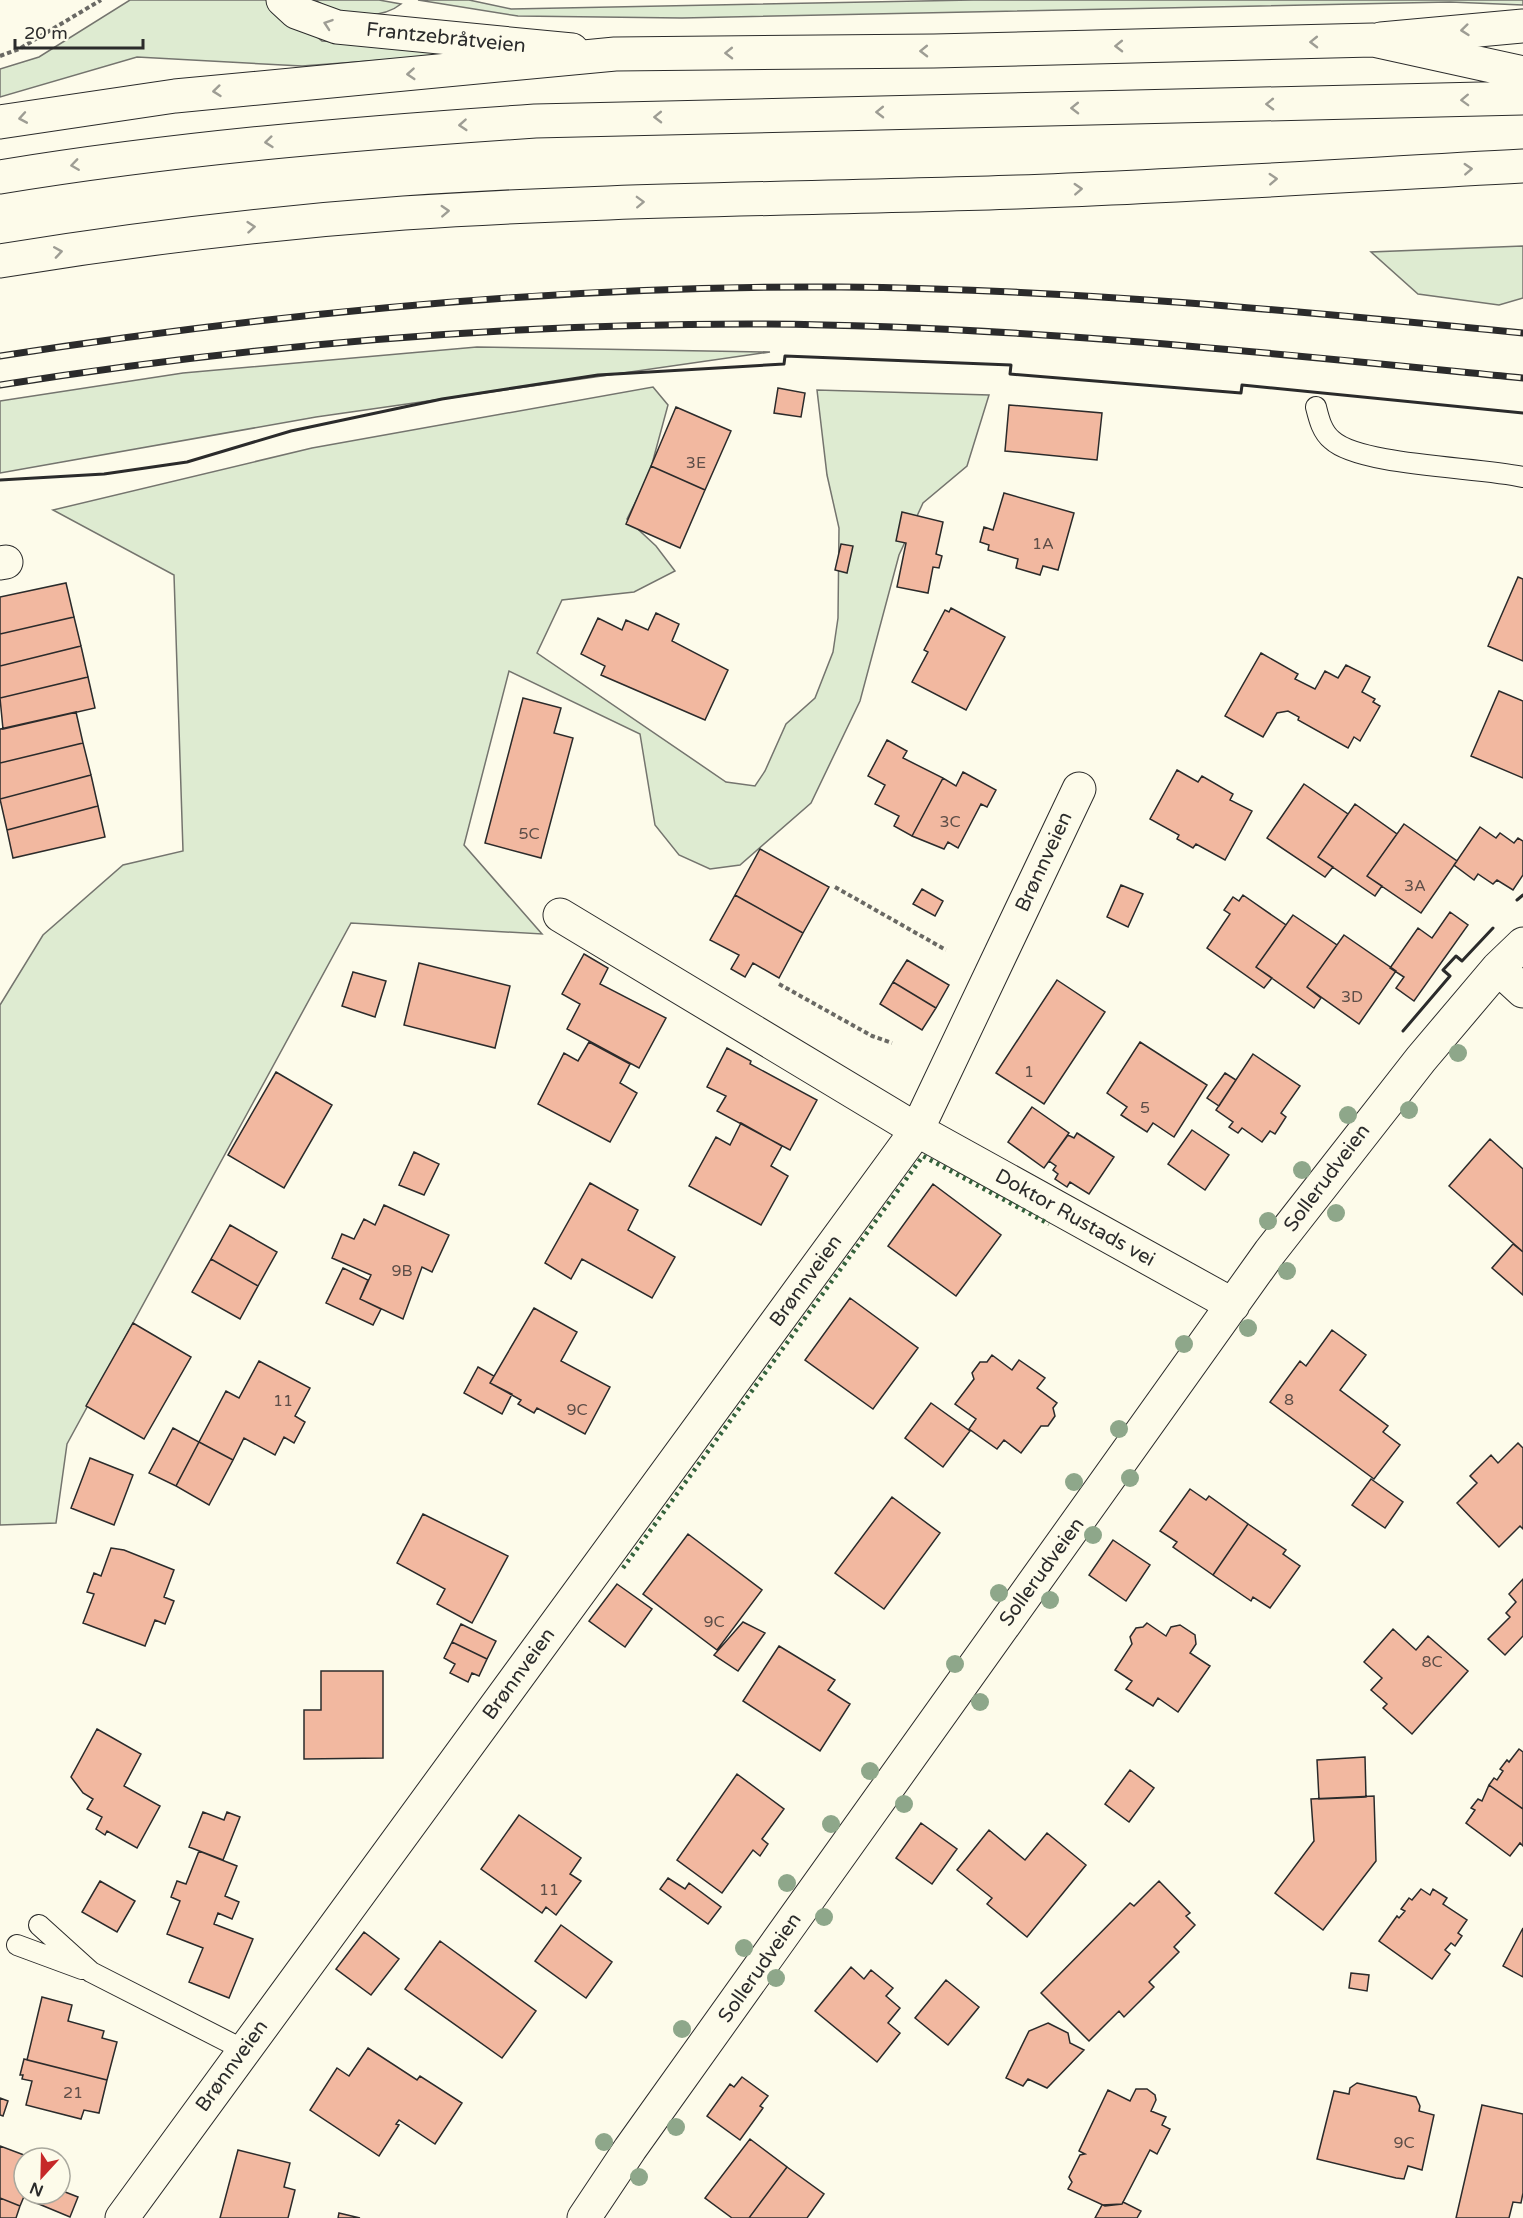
<svg xmlns="http://www.w3.org/2000/svg" width="1523" height="2218" viewBox="0 0 1523 2218" font-family="'Varela Round',sans-serif">
  <style>
    .green { fill: #deebd1; stroke: #74746e; stroke-width: 1.5 }
    .building { fill: #f2b8a0; stroke: #2b2b2b; stroke-width: 1.5 }
    .lines { fill: none; stroke-linecap: round; stroke-linejoin: round }
    .lane-casing { stroke: #2b2b2b; stroke-width: 22 }
    .street-casing { stroke: #2b2b2b; stroke-width: 35 }
    .secondary-casing { stroke: #2b2b2b; stroke-width: 35 }
    .highway-casing { stroke: #2b2b2b; stroke-width: 35 }
    .path { stroke: #6a6964; stroke-width: 4; stroke-dasharray: 4.5 3; stroke-linecap: butt }
    .lane { stroke: #fdfbea; stroke-width: 20 }
    .street { stroke: #fdfbea; stroke-width: 33 }
    .secondary { stroke: #fdfbea; stroke-width: 33 }
    .highway { stroke: #fdfbea; stroke-width: 33 }
    .rail-casing { stroke: #2b2b2b; stroke-width: 7 }
    .rail { stroke: #fdfbea; stroke-width: 4.5; stroke-dasharray: 14; stroke-linecap: butt }
    .hedge { stroke: #34623c; stroke-width: 4.5; stroke-dasharray: 3 4.5; stroke-linecap: butt }
    .wall { stroke: #2b2b2b; stroke-width: 3 }
    .tree { fill: #8ea78a }
    .oneway { stroke: #9e9d94 }
    .labels { text-anchor: middle; dominant-baseline: central; stroke-width: 4.5; stroke-linejoin: round; paint-order: stroke }
    .number-label { font-size: 16px; fill: #5d4e48 }
    .street-label { font-size: 20px; fill: #2b2b2b; stroke: #fdfbea }
  </style>
  <rect width="100%" height="100%" fill="#fdfbea"/>
  <path class="green" d="M130,0H273L322,41L491,52L302,66L137,57L0,97V69L39,57Z
    M315,0H379L401,4C379,22 337,15 315,0Z
    M418,0H469L511,9L973,0H1523V5L1450,2L682,18L518,16Z
    M1523,246V298L1499,305L1418,294L1371,252Z
    M477,347L770,352L316,417L0,473V401L183,373Z
    M653,387L668,405L649,475L627,519L656,546L675,571L634,592L562,600L537,653L726,782L755,786L765,771L786,724L815,698L833,652L838,618L839,528L827,475L817,390L989,395L967,466L923,503L899,555L860,701L811,803L740,865L710,869L679,855L655,825L640,734L509,671L464,845L542,934L351,923L67,1444L56,1523L0,1525V1005L43,935L123,865L183,851L174,575L53,510L312,448Z"/>
  <path class="building" d="M778,388L805,393L801,417L774,413Z
    M1009,405L1102,413L1097,460L1005,451Z
    M676,407L731,431L705,490L651,466Z
    M651,466L705,490L680,548L626,524Z
    M1004,493L1074,513L1058,570L1043,566L1040,575L1016,568L1018,559L988,550L989,545L980,542L984,527L993,530Z
    M902,512L943,522L936,554L942,556L939,568L933,567L928,593L897,587L906,543L896,541Z
    M841,544L853,546L847,573L835,570Z
    M1518,577L1523,579V661L1488,646Z
    M66,583L74,617L0,634V597Z
    M951,608L1005,637L966,710L912,682L928,652L924,650L945,610L949,612Z
    M656,613L679,624L672,641L728,670L705,720L601,675L605,666L581,654L598,618L622,630L626,620L648,630Z
    M74,617L81,646L0,666V634Z
    M81,646L88,677L0,698V666Z
    M1261,653L1298,674L1295,679L1315,689L1325,671L1338,678L1346,665L1370,677L1362,692L1375,699L1373,702L1380,706L1360,741L1354,737L1348,748L1298,720L1299,717L1288,711L1277,713L1263,737L1225,716Z
    M88,677L95,708L3,729L0,698Z
    M1499,691L1523,701V778L1471,756Z
    M523,698L561,708L554,733L573,738L541,858L485,843Z
    M76,712L83,743L0,763V729Z
    M887,740L907,751L903,758L943,778L912,836L894,826L899,816L875,804L885,785L868,776Z
    M83,743L91,775L0,799V763Z
    M1177,770L1198,782L1202,776L1233,794L1230,800L1252,811L1225,860L1196,844L1193,848L1177,839L1179,835L1150,819Z
    M963,772L996,790L987,807L981,804L958,848L948,842L944,849L912,836L943,778L956,786Z
    M91,775L98,806L7,830L0,799Z
    M1304,784L1348,814L1318,857L1333,867L1325,877L1267,838Z
    M1355,804L1397,834L1367,876L1382,886L1375,896L1318,857Z
    M98,806L105,837L13,858L7,830Z
    M1404,824L1457,861L1421,913L1367,876Z
    M1480,827L1496,838L1500,833L1514,843L1518,838L1523,841V875L1513,890L1497,880L1493,884L1478,874L1474,880L1454,865Z
    M760,849L829,887L803,933L735,895Z
    M1121,885L1143,894L1128,927L1107,917Z
    M922,889L943,901L935,916L913,904Z
    M735,895L803,933L779,978L753,963L745,977L731,969L739,955L710,940Z
    M1243,895L1286,925L1256,967L1272,978L1264,988L1207,948L1230,914L1224,910L1233,897L1239,901Z
    M1450,912L1468,925L1414,1001L1396,988L1404,977L1390,968L1418,928L1432,938Z
    M1293,915L1337,945L1307,987L1321,998L1314,1008L1256,967Z
    M1344,935L1396,971L1359,1024L1307,987Z
    M584,954L608,968L600,984L666,1018L639,1068L567,1029L580,1004L562,994Z
    M907,960L949,985L936,1008L893,982Z
    M419,963L510,986L495,1048L404,1025Z
    M353,972L386,981L375,1017L342,1006Z
    M1057,980L1105,1012L1044,1104L996,1073Z
    M893,982L936,1008L922,1030L880,1004Z
    M589,1042L630,1064L620,1083L637,1093L610,1142L538,1104L564,1053L578,1061Z
    M1140,1042L1207,1085L1174,1137L1153,1123L1147,1132L1121,1115L1127,1107L1107,1093Z
    M727,1048L751,1061L750,1064L817,1100L790,1150L717,1111L726,1096L707,1087Z
    M1253,1054L1300,1086L1281,1113L1286,1117L1275,1134L1270,1131L1262,1142L1242,1128L1238,1133L1229,1127L1233,1122L1216,1110Z
    M276,1072L332,1105L284,1188L228,1155Z
    M1225,1073L1236,1080L1219,1106L1207,1098Z
    M1032,1107L1069,1133L1044,1168L1008,1142Z
    M741,1123L782,1146L771,1166L788,1176L761,1225L689,1186L716,1137L730,1145Z
    M1192,1130L1229,1155L1205,1190L1168,1164Z
    M1077,1133L1114,1157L1089,1194L1070,1182L1067,1187L1055,1179L1058,1174L1053,1170L1056,1166L1049,1161L1068,1135L1074,1138Z
    M1490,1139L1523,1169V1252L1449,1186Z
    M414,1152L439,1164L424,1195L399,1185Z
    M590,1183L638,1210L628,1230L675,1257L652,1298L582,1259L571,1279L545,1263Z
    M933,1184L1001,1235L956,1296L888,1246Z
    M384,1205L449,1235L432,1272L422,1267L403,1319L360,1299L371,1275L332,1258L342,1234L354,1239L364,1219L375,1225Z
    M230,1225L277,1252L258,1286L211,1259Z
    M1513,1244L1523,1252V1295L1492,1268Z
    M211,1259L258,1286L240,1319L192,1292Z
    M343,1268L368,1280L360,1299L381,1309L373,1325L326,1303Z
    M850,1298L918,1348L873,1409L805,1360Z
    M534,1308L577,1332L561,1361L610,1387L585,1434L537,1408L534,1413L518,1404L521,1400L490,1383Z
    M133,1323L191,1357L144,1439L86,1406Z
    M1332,1330L1366,1355L1340,1390L1388,1426L1383,1432L1400,1445L1374,1479L1270,1402L1300,1361L1306,1366Z
    M992,1355L1012,1370L1019,1360L1045,1378L1037,1388L1057,1403L1053,1408L1055,1416L1048,1426H1041L1021,1453L1004,1440L997,1449L969,1429L976,1419L955,1404L974,1379L972,1373L980,1362H987Z
    M259,1361L310,1388L295,1416L305,1422L294,1443L284,1437L275,1455L244,1438L233,1460L199,1442L226,1391L239,1398Z
    M478,1367L494,1376L490,1383L512,1394L502,1414L464,1393Z
    M931,1403L970,1431L943,1467L905,1438Z
    M173,1428L199,1442L176,1486L149,1473Z
    M199,1442L233,1460L209,1505L176,1486Z
    M1518,1443L1523,1448V1529L1520,1526L1499,1547L1457,1503L1477,1483L1470,1476L1491,1455L1498,1463Z
    M90,1458L133,1475L114,1525L71,1508Z
    M1371,1479L1403,1502L1385,1528L1352,1505Z
    M1190,1489L1206,1500L1209,1496L1248,1524L1213,1575L1173,1547L1177,1542L1160,1531Z
    M892,1497L940,1533L884,1609L835,1573Z
    M423,1514L508,1556L472,1623L437,1604L445,1589L397,1563Z
    M1248,1524L1286,1550L1283,1554L1300,1566L1270,1608L1253,1597L1251,1601L1213,1575Z
    M688,1534L762,1590L717,1650L643,1594Z
    M1113,1540L1150,1565L1126,1601L1089,1575Z
    M111,1548L124,1550L174,1570L164,1597L174,1601L165,1624L155,1620L145,1646L83,1623L94,1594L87,1592L94,1573L101,1576Z
    M1523,1579V1636L1505,1655L1488,1639L1510,1617L1506,1613L1516,1602L1509,1594Z
    M617,1584L652,1609L625,1647L589,1621Z
    M743,1622L765,1633L738,1671L714,1655Z
    M1147,1623L1166,1636L1171,1627L1180,1625L1195,1635L1196,1644L1190,1653L1210,1666L1178,1712L1158,1698L1153,1706L1126,1689L1132,1681L1115,1670L1132,1644L1130,1637L1136,1628L1143,1627Z
    M461,1624L496,1641L487,1659L452,1642Z
    M1393,1629L1416,1650L1428,1636L1468,1671L1412,1734L1383,1708L1387,1704L1371,1690L1382,1678L1364,1662Z
    M452,1642L487,1659L479,1676L472,1673L468,1682L450,1673L455,1664L444,1658Z
    M779,1646L835,1680L828,1690L850,1704L820,1751L743,1701Z
    M321,1671H383V1758L304,1759V1710H321Z
    M97,1729L141,1754L124,1786L160,1806L137,1848L107,1831L105,1835L96,1829L102,1817L87,1809L93,1799L83,1793L71,1777Z
    M1519,1749L1523,1752V1809L1489,1785L1494,1778L1497,1780L1503,1771L1500,1769L1507,1760L1509,1762Z
    M1365,1757L1366,1797L1319,1799L1317,1760Z
    M1130,1770L1154,1788L1129,1822L1105,1804Z
    M737,1774L784,1809L762,1839L768,1844L760,1856L753,1850L722,1893L677,1860Z
    M1489,1785L1523,1809V1846L1520,1843L1510,1856L1466,1823L1475,1810L1471,1808L1478,1799L1482,1801Z
    M1374,1796L1376,1861L1323,1930L1275,1893L1314,1841L1311,1799Z
    M203,1812L224,1820L227,1812L240,1817L223,1860L189,1847Z
    M519,1815L581,1858L570,1874L581,1881L556,1915L546,1907L542,1913L481,1869Z
    M921,1823L957,1849L932,1884L896,1858Z
    M989,1830L1025,1860L1047,1833L1086,1865L1027,1937L987,1904L992,1898L957,1870Z
    M199,1851L237,1866L225,1896L239,1902L232,1919L218,1913L214,1924L253,1939L229,1998L189,1982L203,1948L167,1934L180,1901L171,1897L177,1881L186,1884Z
    M668,1878L685,1889L689,1883L721,1907L708,1924L660,1889Z
    M100,1881L135,1901L117,1932L82,1912Z
    M1159,1881L1190,1913L1186,1916L1195,1925L1174,1947L1179,1952L1149,1982L1154,1987L1124,2017L1119,2011L1089,2041L1041,1993L1130,1903L1134,1906Z
    M1421,1889L1430,1895L1433,1889L1447,1898L1443,1904L1467,1920L1458,1933L1462,1936L1455,1946L1451,1943L1445,1950L1450,1954L1432,1979L1379,1941L1397,1916L1399,1918L1405,1911L1401,1909L1409,1898L1412,1900Z
    M561,1925L612,1962L586,1998L535,1961Z
    M1523,1928V1977L1503,1966Z
    M364,1932L399,1959L371,1995L336,1969Z
    M440,1941L536,2011L502,2058L405,1989Z
    M851,1967L864,1979L871,1970L893,1988L886,1996L900,2008L888,2023L900,2033L877,2062L815,2011Z
    M1351,1973L1369,1975L1367,1991L1349,1988Z
    M946,1980L979,2007L948,2045L915,2018Z
    M42,1997L72,2005L68,2021L104,2031L102,2038L117,2042L107,2080L27,2060Z
    M1048,2023L1068,2033L1070,2043L1084,2050L1047,2088L1028,2079L1023,2086L1006,2078L1029,2031Z
    M368,2048L417,2080L420,2076L462,2103L435,2144L399,2120L396,2124L399,2125L379,2156L310,2110L337,2068L349,2076Z
    M24,2059L107,2080L99,2113L84,2110L81,2119L26,2105L32,2081L22,2079L23,2075H20Z
    M742,2077L768,2096L760,2106L763,2108L740,2140L707,2116L730,2084L734,2087Z
    M1357,2083L1416,2097L1420,2106L1419,2111L1434,2115L1422,2170L1408,2166L1404,2179L1396,2178L1317,2159L1334,2091L1349,2094L1350,2088Z
    M1136,2089H1147L1155,2095L1156,2100L1151,2111L1166,2117L1162,2125L1170,2129L1157,2154L1150,2150L1122,2204L1105,2206L1068,2189L1072,2182L1069,2177L1080,2155L1085,2154L1079,2151L1108,2090L1130,2101Z
    M0,2098L8,2101L3,2116L0,2115Z
    M1482,2105L1523,2114V2193L1521,2203L1513,2202L1509,2218H1456Z
    M750,2139L787,2167L749,2218H732L705,2198Z
    M0,2146L24,2155L19,2167L24,2169L25,2194L20,2206L0,2198Z
    M238,2150L290,2163L284,2187L295,2190L288,2218H220Z
    M787,2167L824,2194L807,2218H749Z
    M60,2190L78,2197L70,2217L34,2202L37,2194H60Z
    M0,2198L20,2206L16,2218H0Z
    M1123,2202L1141,2211L1137,2218H1095L1102,2205L1122,2204Z
    M339,2213L360,2218H338Z"/>
  <g class="lines">
    <defs>
      <path id="lane" d="M1316,407C1319,419 1322,432 1332,440C1360,466 1480,467 1523,477
        M39,1925L91,1972L244,2050
        M17,1945L82,1969"/>
      <path id="street" d="M283,0L296,12L337,27L572,50
        M0,563L6,562
        M560,915L917,1130L1233,1305
        M1498,968L1523,991
        M122,2218L917,1130L1079,789
        M584,2218L630,2149L1270,1252L1421,1059L1498,968L1523,944"/>
      <path id="secondary" d="M1381,39L1523,26"/>
      <path id="highway" d="M0,122L175,96L615,54L934,51L1373,40L1523,73
        M0,177C177,148 356,133 535,121L1523,98
        M0,261C134,239 268,223 404,213C608,199 813,199 1017,192C1186,186 1354,175 1523,166"/>
    </defs>
    <use href="#lane" class="lane-casing"/>
    <use href="#street" class="street-casing"/>
    <use href="#secondary" class="secondary-casing"/>
    <use href="#highway" class="highway-casing"/>
    <path class="path" d="M0,56L19,49L101,0
      M835,887L946,950
      M779,984L872,1036L892,1043"/>
    <use href="#lane" class="lane"/>
    <use href="#street" class="street"/>
    <use href="#secondary" class="secondary"/>
    <use href="#highway" class="highway"/>
    <defs>
      <path id="rail" d="M0,356C278,313 559,285 841,287C1069,289 1296,311 1523,333
        M0,385C253,345 509,323 765,324C1018,326 1271,353 1523,378"/>
    </defs>
    <use href="#rail" class="rail-casing"/>
    <use href="#rail" class="rail"/>
    <path class="hedge" d="M623,1568L923,1156L1049,1224"/>
    <path class="wall" d="M0,480L104,474L187,462L291,431L442,399L598,375L784,364L785,356L1011,365L1010,374L1241,393L1242,385L1523,413
      M1517,900L1523,895
      M1403,1031L1450,976L1443,970L1456,956L1462,961L1493,928"/>
  </g>
  <g class="tree">
    <circle cx="1458" cy="1053" r="9"/>
    <circle cx="1409" cy="1110" r="9"/>
    <circle cx="1348" cy="1115" r="9"/>
    <circle cx="1302" cy="1170" r="9"/>
    <circle cx="1336" cy="1213" r="9"/>
    <circle cx="1268" cy="1221" r="9"/>
    <circle cx="1287" cy="1271" r="9"/>
    <circle cx="1248" cy="1328" r="9"/>
    <circle cx="1184" cy="1344" r="9"/>
    <circle cx="1119" cy="1429" r="9"/>
    <circle cx="1130" cy="1478" r="9"/>
    <circle cx="1074" cy="1482" r="9"/>
    <circle cx="1093" cy="1535" r="9"/>
    <circle cx="999" cy="1593" r="9"/>
    <circle cx="1050" cy="1600" r="9"/>
    <circle cx="955" cy="1664" r="9"/>
    <circle cx="980" cy="1702" r="9"/>
    <circle cx="870" cy="1771" r="9"/>
    <circle cx="904" cy="1804" r="9"/>
    <circle cx="831" cy="1824" r="9"/>
    <circle cx="787" cy="1883" r="9"/>
    <circle cx="824" cy="1917" r="9"/>
    <circle cx="744" cy="1948" r="9"/>
    <circle cx="776" cy="1978" r="9"/>
    <circle cx="682" cy="2029" r="9"/>
    <circle cx="676" cy="2127" r="9"/>
    <circle cx="604" cy="2142" r="9"/>
    <circle cx="639" cy="2177" r="9"/>
  </g>
  <defs><path id="oneway-chevron" d="M-2-3.5L2.5 0L-2 3.5" fill="none" stroke-width="1.6" stroke-linecap="round" stroke-linejoin="round" transform="scale(1.5)"/></defs>
  <g class="oneway">
    <use href="#oneway-chevron" transform="translate(328 24) rotate(-161)"/>
    <use href="#oneway-chevron" transform="translate(1465 30) rotate(174)"/>
    <use href="#oneway-chevron" transform="translate(1314 42) rotate(179)"/>
    <use href="#oneway-chevron" transform="translate(1119 46) rotate(179)"/>
    <use href="#oneway-chevron" transform="translate(924 51) rotate(179)"/>
    <use href="#oneway-chevron" transform="translate(729 53) rotate(179)"/>
    <use href="#oneway-chevron" transform="translate(411 74) rotate(176)"/>
    <use href="#oneway-chevron" transform="translate(217 91) rotate(174)"/>
    <use href="#oneway-chevron" transform="translate(1465 100) rotate(178)"/>
    <use href="#oneway-chevron" transform="translate(1270 104) rotate(179)"/>
    <use href="#oneway-chevron" transform="translate(1075 108) rotate(179)"/>
    <use href="#oneway-chevron" transform="translate(880 112) rotate(179)"/>
    <use href="#oneway-chevron" transform="translate(658 117) rotate(179)"/>
    <use href="#oneway-chevron" transform="translate(23 118) rotate(170)"/>
    <use href="#oneway-chevron" transform="translate(463 125) rotate(176)"/>
    <use href="#oneway-chevron" transform="translate(269 142) rotate(174)"/>
    <use href="#oneway-chevron" transform="translate(75 165) rotate(172)"/>
    <use href="#oneway-chevron" transform="translate(1468 169) rotate(-3)"/>
    <use href="#oneway-chevron" transform="translate(1273 179) rotate(-3)"/>
    <use href="#oneway-chevron" transform="translate(1078 189) rotate(-3)"/>
    <use href="#oneway-chevron" transform="translate(640 202) rotate(-2)"/>
    <use href="#oneway-chevron" transform="translate(445 211) rotate(-3)"/>
    <use href="#oneway-chevron" transform="translate(251 227) rotate(-5)"/>
    <use href="#oneway-chevron" transform="translate(58 252) rotate(-9)"/>
  </g>
  <g class="labels">
    <g class="number-label">
      <text x="696" y="463">3E</text>
      <text x="1043" y="544">1A</text>
      <text x="950" y="822">3C</text>
      <text x="529" y="834">5C</text>
      <text x="1415" y="886">3A</text>
      <text x="1352" y="997">3D</text>
      <text x="1029" y="1072">1</text>
      <text x="1145" y="1108">5</text>
      <text x="402" y="1271">9B</text>
      <text x="1289" y="1400">8</text>
      <text x="283" y="1401">11</text>
      <text x="577" y="1410">9C</text>
      <text x="714" y="1622">9C</text>
      <text x="1432" y="1662">8C</text>
      <text x="549" y="1890">11</text>
      <text x="73" y="2093">21</text>
      <text x="1404" y="2143">9C</text>
    </g>
    <g class="street-label">
      <text transform="translate(446 38) rotate(6)">Frantzebråtveien</text>
      <text transform="translate(1044 862) rotate(-65)">Brønnveien</text>
      <text transform="translate(1327 1178) rotate(-53)">Sollerudveien</text>
      <text transform="translate(1075 1218) rotate(29)">Doktor Rustads vei</text>
      <text transform="translate(806 1281) rotate(-54)">Brønnveien</text>
      <text transform="translate(1042 1572) rotate(-54)">Sollerudveien</text>
      <text transform="translate(519 1674) rotate(-54)">Brønnveien</text>
      <text transform="translate(760 1968) rotate(-55)">Sollerudveien</text>
      <text transform="translate(232 2066) rotate(-54)">Brønnveien</text>
    </g>
  </g>
  <g transform="translate(42 2176) rotate(202)"><circle r="28" fill="#fdfbea" stroke="#a9a89e" stroke-width="1.5"/>
  <path d="M0-4.5L10 22L0 15L-10 22Z" fill="#c62828"/>
  <text y="-9" font-size="16" font-weight="bold" text-anchor="middle" fill="#2b2b2b">N</text>
  </g>
  <path d="M15 39v9h128v-9" fill="none" stroke="#2b2b2b" stroke-width="3"/>
  <text x="24" y="39" font-size="18" fill="#2b2b2b" stroke="#fdfbea" stroke-width="4.5" paint-order="stroke">20 m</text>
</svg>
